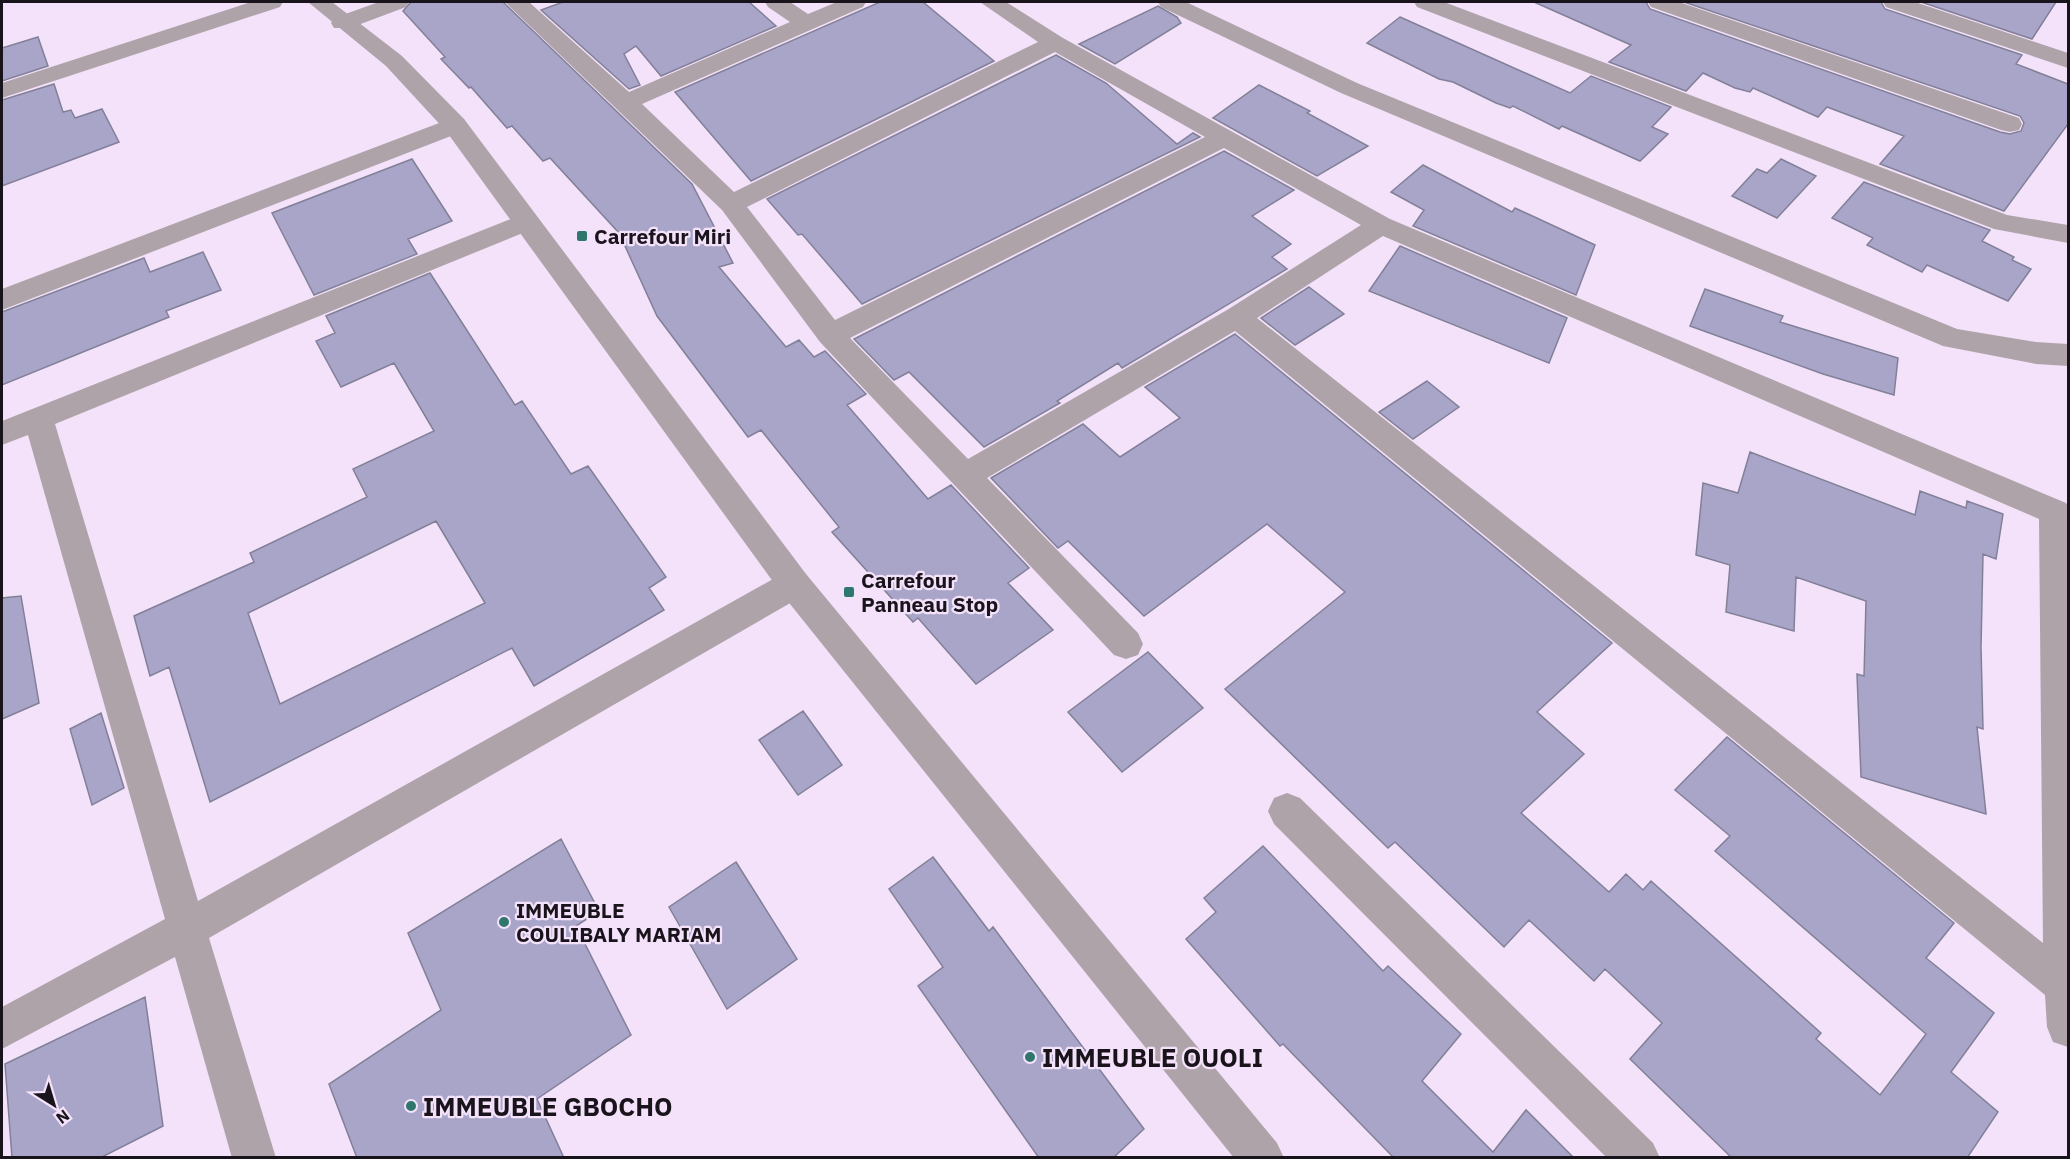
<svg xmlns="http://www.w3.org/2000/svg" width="2070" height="1159" viewBox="0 0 2070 1159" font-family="'IBM Plex Sans',sans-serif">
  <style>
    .building { fill: #a8a5c9; stroke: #828098; stroke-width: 1.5; fill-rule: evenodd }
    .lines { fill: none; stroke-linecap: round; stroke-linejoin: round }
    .minor { fill: #afa3aa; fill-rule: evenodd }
    .tertiary { fill: #afa3aa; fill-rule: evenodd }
    .poi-dot { fill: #2f766d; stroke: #f3e2f9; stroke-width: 2 }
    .labels { text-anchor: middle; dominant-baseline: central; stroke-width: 4.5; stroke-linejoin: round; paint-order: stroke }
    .poi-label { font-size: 21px; font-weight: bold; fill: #19131b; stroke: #f3e2f9; text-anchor: start }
    .near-poi-label { font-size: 26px; font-weight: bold; fill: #19131b; stroke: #f3e2f9; text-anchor: start }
  </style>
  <rect width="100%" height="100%" fill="#f3e2f9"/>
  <path class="building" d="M411,2H503L692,184L733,263L719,267L786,347L799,340L814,357L825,351L866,394L847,405L928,499L951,485L1029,568L1008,583L1053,630L976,684L918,618L913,622L832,532L839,527L761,430L748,437L657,316L619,233L550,158L543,161L512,126L507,128L471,87L469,88L441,59L445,57L403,11Z
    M563,2H749L776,26L661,76L636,46L624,54L640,85L629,89L541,10Z
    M880,2H923L994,61L751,181L675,92Z
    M1534,2H1646L1650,9L2000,132L2010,134L2021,131L2024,123L2020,116L1684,2H1881L1885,9L2022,55L2016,64L2068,84V124L2004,211L1880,164L1904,136L1827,107L1818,117L1753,88L1750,92L1735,88L1703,73L1686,91L1609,62L1631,45Z
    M1921,2H2056L2032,39Z
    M1158,6L1177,17L1181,23L1115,64L1079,44Z
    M1400,17L1570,93L1591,76L1671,107L1652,127L1668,134L1640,161L1562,126L1559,129L1513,106L1510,108L1496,103L1453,82L1439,79L1367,43Z
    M38,37L48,66L2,81V48Z
    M1056,55L1106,83L1177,144L1193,133L1200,137L862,304L802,234L798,235L767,199Z
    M54,84L63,112L71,110L75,118L102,109L119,142L2,186V100Z
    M1259,85L1310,111L1307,113L1368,146L1317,176L1213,118Z
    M1224,151L1294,190L1252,216L1291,244L1272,257L1287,269L1122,368L1118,363L1057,401L1060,403L984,447L909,372L894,380L854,339Z
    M412,159L452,221L408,239L417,254L314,295L272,213Z
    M1781,159L1816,176L1777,218L1732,196L1757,169L1767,173Z
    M1423,165L1512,212L1515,208L1595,245L1576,295L1413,226L1424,210L1391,192Z
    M1864,182L1990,230L1982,241L2014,257L2012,260L2031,269L2008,301L1927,265L1922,272L1867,245L1873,238L1832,218Z
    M1400,246L1567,318L1549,363L1369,291Z
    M203,252L221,290L166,311L169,317L2,385V312L144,258L150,272Z
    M430,273L515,405L522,401L571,474L588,466L666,577L649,588L664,610L534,686L512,648L210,802L169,667L150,676L134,616L254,562L250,553L367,497L353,469L434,431L394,363L341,387L316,341L335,333L326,316ZM436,521L485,603L280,704L248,613Z
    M1309,287L1344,314L1295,345L1261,318Z
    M1705,289L1783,316L1780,322L1898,358L1894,395L1823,374L1690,326Z
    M1235,334L1612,643L1537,712L1584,754L1521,813L1609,892L1626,874L1643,890L1651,881L1821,1033L1816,1039L1880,1095L1926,1034L1715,851L1730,836L1675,790L1727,737L1954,923L1926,958L1994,1013L1951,1072L1998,1112L1967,1158H1732L1630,1059L1662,1023L1605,969L1594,981L1529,920L1504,947L1395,842L1388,848L1225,689L1345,592L1267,524L1144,616L1068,541L1058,548L991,478L1083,424L1120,457L1180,418L1145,387Z
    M1427,381L1459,407L1413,439L1379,412Z
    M1750,452L1915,515L1920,491L1966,508L1967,501L2003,514L1996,559L1983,554L1981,647L1983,729L1977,727L1986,814L1861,777L1857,674L1864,676L1866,601L1796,577L1794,631L1726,612L1730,565L1696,555L1703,483L1738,493Z
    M21,596L39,703L2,719V598Z
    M1148,652L1203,708L1122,772L1068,712Z
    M803,711L842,765L798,795L759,740Z
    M101,713L124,788L92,805L70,729Z
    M561,839L599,911L576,926L631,1035L537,1099L564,1158H357L329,1084L441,1010L408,933Z
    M1263,846L1383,971L1388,966L1461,1034L1422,1081L1493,1152L1526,1110L1574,1158H1394L1283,1044L1280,1046L1186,939L1216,912L1204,898Z
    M933,857L989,931L993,927L1144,1129L1113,1158H1039L918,986L943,967L889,889Z
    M736,862L797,959L727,1009L669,907Z
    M145,997L163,1126L100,1158H12L5,1064Z"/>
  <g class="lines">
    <path class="minor" d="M251,2H283L280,7L2,98V83Z
      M379,2H409L406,7L350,28H334L331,23L334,18Z
      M505,2H529L629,92L790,22L768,7L765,2H790L808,14L837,2H866L863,7L642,104L734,192L1038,42L980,2H1006L1063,38L1390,219L2066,503L2068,507V1047L2053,1042L2047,1027L2045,995L1235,331L987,478L1138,633L1143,644L1138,655L1126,659L1114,655L820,342L722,210ZM1055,52L1205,137L835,320L747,207ZM1224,148L1361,225L1227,310L968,459L850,338ZM1383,236L2039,519L2043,943L1257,318Z
      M1158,2H1186L1357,83L1957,329L2036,342L2068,344V366L2036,364L1943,346L1341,93L1161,7Z
      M1414,2H1444L2007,215L2068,225V243L1994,229L1417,7Z
      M1648,2H1679L2019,118L2022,124L2019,130L2010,132L2001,130L1651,7Z
      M1883,2H1915L2068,53V68L1886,7Z
      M455,117L464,119L467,125L464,131L2,310V289Z
      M526,213L535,216L539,222L535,228L55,424L198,901L782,574L794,570L806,574L811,584L806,594L209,938L276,1158H232L175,957L2,1049V1007L165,919L28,435L2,445V421Z
      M1287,793L1300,798L1653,1143L1660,1158H1607L1274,824L1268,811L1274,798Z"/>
    <path class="tertiary" d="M308,2H332L402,56L464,119L806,574L1277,1143L1284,1158H1234L782,594L446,131L386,66Z"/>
  </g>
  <g class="poi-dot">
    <rect x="576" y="230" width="12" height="12" rx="3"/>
    <rect x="843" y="586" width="12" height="12" rx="3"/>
    <circle cx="504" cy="922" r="6"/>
    <circle cx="1030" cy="1057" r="6"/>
    <circle cx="411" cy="1106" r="6"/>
  </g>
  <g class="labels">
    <g class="poi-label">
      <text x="594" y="236">Carrefour Miri</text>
      <text x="861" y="580">Carrefour<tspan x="861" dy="24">Panneau Stop</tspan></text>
      <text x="516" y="910">IMMEUBLE<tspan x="516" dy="24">COULIBALY MARIAM</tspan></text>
    </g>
    <g class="near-poi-label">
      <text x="1042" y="1057">IMMEUBLE OUOLI</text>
      <text x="423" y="1106">IMMEUBLE GBOCHO</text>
    </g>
  </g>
  <rect width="2070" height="1159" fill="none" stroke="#19131b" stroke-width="6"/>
  <g transform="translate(54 1105) rotate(143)" stroke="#f3e2f9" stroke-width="4.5" paint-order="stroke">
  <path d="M0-4.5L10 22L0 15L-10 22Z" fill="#19131b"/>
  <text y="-9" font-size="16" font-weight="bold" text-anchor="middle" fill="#19131b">N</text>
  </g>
</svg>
